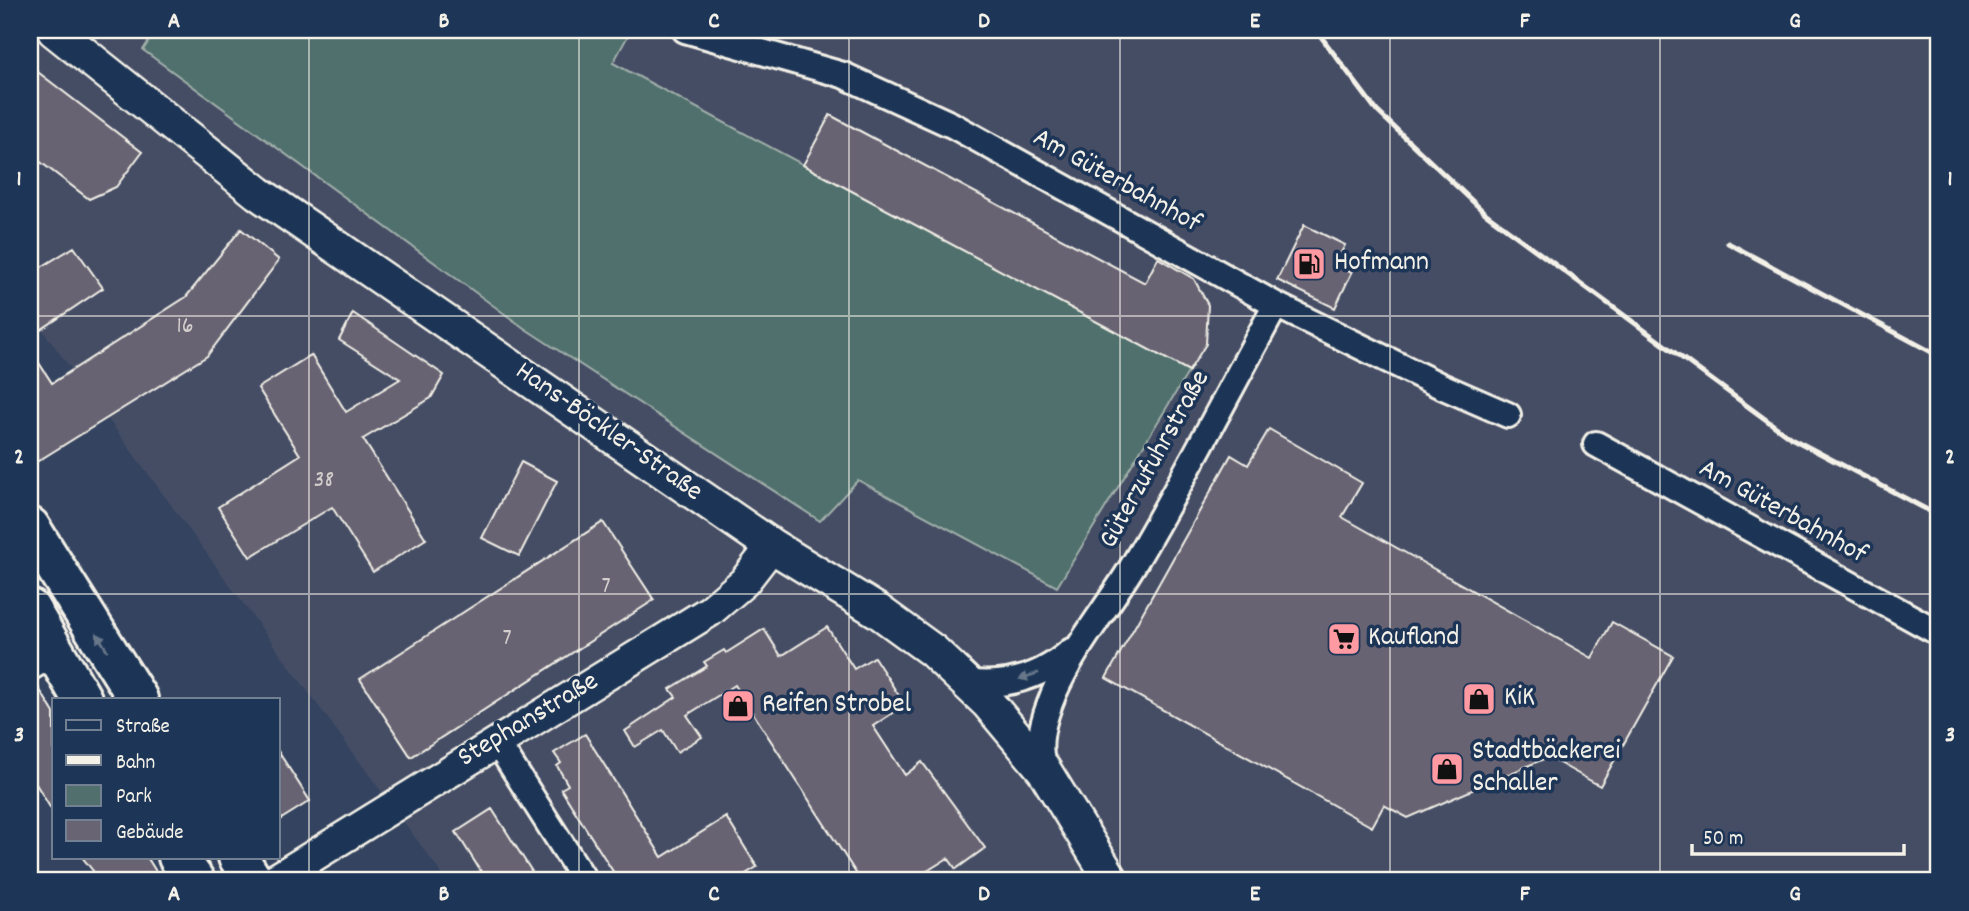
<svg xmlns="http://www.w3.org/2000/svg" width="1969" height="911" viewBox="0 0 1969 911" font-family="Dekko,sans-serif">
  <style>
    .built { fill: #444d65 }
    .green { fill: #506f6d; stroke: #a2b0aa; stroke-width: 2 }
    .building { fill: #686473; stroke: #f4f1e8; stroke-width: 2 }
    .lines { fill: none; stroke-linecap: round; stroke-linejoin: round }
    .minor-casing { stroke: #f4f1e8; stroke-width: 30 }
    .tertiary-casing { stroke: #f4f1e8; stroke-width: 35 }
    .secondary-casing { stroke: #f4f1e8; stroke-width: 38 }
    .primary-casing { stroke: #f4f1e8; stroke-width: 44 }
    .minor { stroke: #1d3557; stroke-width: 24 }
    .tertiary { stroke: #1d3557; stroke-width: 30 }
    .secondary { stroke: #1d3557; stroke-width: 33 }
    .primary { stroke: #1d3557; stroke-width: 38 }
    .rail { stroke: #f4f1e8; stroke-width: 5 }
    .oneway { fill: #68778a }
    .grid { fill: none; stroke: #f4f1e8; stroke-width: 2; stroke-opacity: 0.55 }
    .labels { text-anchor: middle; dominant-baseline: central; stroke-width: 7; stroke-linejoin: round; paint-order: stroke }
    .number-label { font-size: 24px; fill: #d1cecb }
    .street-label { font-size: 28px; fill: #f4f1e8; stroke: #1d3557 }
    .poi-label { font-size: 28px; fill: #f4f1e8; stroke: #1d3557; text-anchor: start }
    .neatline { fill: none; stroke: #f4f1e8; stroke-width: 2.5 }
    .grid-label { font-size: 23px; text-anchor: middle; font-weight: bold; fill: #f4f1e8 }
  </style>
  <rect width="100%" height="100%" fill="#34435f"/>
  <filter id="ink" filterUnits="userSpaceOnUse"><feTurbulence type="fractalNoise" baseFrequency=".0143" numOctaves="2"/><feDisplacementMap in="SourceGraphic" scale="14" xChannelSelector="R" yChannelSelector="G"/><feConvolveMatrix kernelMatrix="1 2 1 2 8 2 1 2 1" color-interpolation-filters="sRGB"/></filter>
  <g filter="url(#ink)">
    <path class="built" d="M30,30H156L143,50L524,328L819,521L858,480L1057,587L1189,371L613,63L631,30H1939V881H447L30,313Z"/>
    <path class="green" d="M156,30H631L613,63L1189,371L1057,587L858,480L820,521L524,328L143,50Z"/>
    <path class="building" d="M30,66L142,152L116,187L89,199L30,154Z
      M830,115L1145,283L1158,258L1194,279L1208,305L1206,344L1189,371L803,165Z
      M1304,225L1345,245L1335,265L1352,272L1335,308L1277,280Z
      M241,229L279,260L207,356L30,466V349L52,383L186,297Z
      M74,247L103,288L30,337V274Z
      M353,313L444,375L431,398L363,439L426,539L373,572L332,507L250,557L218,507L300,455L258,388L311,355L346,412L400,379L339,340Z
      M1269,429L1362,483L1342,517L1592,658L1612,622L1673,656L1600,786L1548,757L1408,818L1384,805L1372,827L1106,678L1231,455L1248,465Z
      M521,462L557,481L519,556L482,538Z
      M603,522L654,600L411,757L360,679Z
      M827,627L854,669L874,657L905,705L873,726L905,775L922,762L985,848L956,869L948,858L911,881H861L735,685L687,715L702,737L677,752L663,730L635,747L625,731L676,697L670,689L707,666L704,662L724,650L726,653L764,629L781,656Z
      M35,682L54,713V814L30,774V683Z
      M585,734L662,857L726,817L757,867L734,881H619L561,789L568,785L557,766L561,763L554,753Z
      M278,751L310,801L278,821Z
      M492,809L538,881H487L456,832Z
      M82,857H147L162,881H101Z"/>
    <g class="lines">
      <defs>
        <path id="minor" d="M685,30L843,75L952,125L1276,305L1439,385L1508,415
          M1596,444L1939,633
          M30,668L55,653
          M966,682C1006,688 1041,677 1071,651
          M496,741L585,881
          M1044,770C1035,744 1044,717 1054,693C1075,645 1109,606 1135,562C1185,478 1229,390 1276,305"/>
        <path id="tertiary" d="M273,881L710,611L744,582L772,546"/>
        <path id="secondary" d="M54,30L258,193L772,546L878,611L933,651L988,703L1044,770L1112,881"/>
        <path id="primary" d="M30,527L138,699
          M30,609L82,699
          M178,857L195,881
          M238,857L253,881"/>
      </defs>
      <use href="#minor" class="minor-casing"/>
      <use href="#tertiary" class="tertiary-casing"/>
      <use href="#secondary" class="secondary-casing"/>
      <use href="#primary" class="primary-casing"/>
      <use href="#minor" class="minor"/>
      <use href="#tertiary" class="tertiary"/>
      <use href="#secondary" class="secondary"/>
      <use href="#primary" class="primary"/>
      <path class="rail" d="M1316,30L1377,111L1485,213L1791,438L1939,516
        M1728,243L1939,356"/>
    </g>
    <defs><path id="oneway-solid" d="M-6-.8H1V-3.2L6.5 0L1 3.2V.8H-6Z" transform="scale(1.75)"/></defs>
    <g class="oneway">
      <use href="#oneway-solid" transform="translate(102 642) rotate(-122)"/>
      <use href="#oneway-solid" transform="translate(1029 676) rotate(162)"/>
    </g>
  </g>
  <path class="grid" d="M309,30V881M579,30V881M849,30V881M1120,30V881M1390,30V881M1660,30V881M30,316H1939M30,594H1939"/>
  <defs>
    <symbol id="fuel-square" viewBox="-11 -11 22 22"><rect x="-9" y="-9" width="18" height="18" rx="4" fill="#ff9aa2" stroke="#1d3557"/><path d="M-5.5-6h7V0h2V4h1.3V-2.5L3-4.5l.8-.8L6-3V5H2.5V1h-1V6h-7ZM-4.2-4.7v3.2H.2V-4.7Z" fill="#111"/></symbol>
    <symbol id="supermarket-square" viewBox="-11 -11 22 22"><rect x="-9" y="-9" width="18" height="18" rx="4" fill="#ff9aa2" stroke="#1d3557"/><path d="M-6-5.5h2.5l.6 2H6L4.5 2H-2.5L-4.4-4H-6ZM-1.5 3.2a1.3 1.3 0 1 0 .1 0ZM3 3.2a1.3 1.3 0 1 0 .1 0Z" fill="#111"/></symbol>
    <symbol id="shop-square" viewBox="-11 -11 22 22"><rect x="-9" y="-9" width="18" height="18" rx="4" fill="#ff9aa2" stroke="#1d3557"/><path d="M-5-2.5h2.3a2.7 3.5 0 0 1 5.4 0H5L5.5 6h-11ZM-1.5-2.5h3a1.5 2.3 0 0 0-3 0Z" fill="#111"/></symbol>
  </defs>
  <g fill-rule="evenodd">
    <use href="#fuel-square" x="1290" y="245" width="38" height="38"/>
    <use href="#supermarket-square" x="1325" y="620" width="38" height="38"/>
    <use href="#shop-square" x="1460" y="680" width="38" height="38"/>
    <use href="#shop-square" x="719" y="687" width="38" height="38"/>
    <use href="#shop-square" x="1428" y="750" width="38" height="38"/>
  </g>
  <g class="labels">
    <g class="number-label">
      <text x="185" y="327">16</text>
      <text x="324" y="481">38</text>
      <text x="606" y="587">7</text>
      <text x="507" y="639">7</text>
    </g>
    <g class="street-label">
      <text transform="translate(1116 182) rotate(29)">Am Güterbahnhof</text>
      <text transform="translate(608 433) rotate(35)">Hans-Böckler-Straße</text>
      <text transform="translate(1156 460) rotate(-61)">Güterzufuhrstraße</text>
      <text transform="translate(1782 513) rotate(29)">Am Güterbahnhof</text>
      <text transform="translate(529 721) rotate(-31)">Stephanstraße</text>
    </g>
    <g class="poi-label">
      <text x="1334" y="264">Hofmann</text>
      <text x="1368" y="639">Kaufland</text>
      <text x="1504" y="699">KiK</text>
      <text x="762" y="706">Reifen Strobel</text>
      <text x="1472" y="753">Stadtbäckerei<tspan x="1472" dy="32">Schaller</tspan></text>
    </g>
  </g>
  <rect width="1969" height="911" fill="none" stroke="#1d3557" stroke-width="77"/>
  <rect x="52" y="698" width="228" height="161" fill="#1d3557" stroke="#738091" stroke-width="2"/>
  <rect x="66" y="720" width="35" height="10" fill="#1d3557" stroke="#738091" stroke-width="2"/>
  <text x="116" y="732" font-size="21" fill="#f4f1e8">Straße</text>
  <rect x="66" y="755" width="35" height="10" fill="#f4f1e8" stroke="#738091" stroke-width="2"/>
  <text x="116" y="768" font-size="21" fill="#f4f1e8">Bahn</text>
  <rect x="66" y="785" width="35" height="21" fill="#506f6d" stroke="#738091" stroke-width="2"/>
  <text x="116" y="802" font-size="21" fill="#f4f1e8">Park</text>
  <rect x="66" y="820" width="35" height="21" fill="#686473" stroke="#738091" stroke-width="2"/>
  <text x="116" y="838" font-size="21" fill="#f4f1e8">Gebäude</text>
  <path d="M1692 844v10h212v-10" fill="none" stroke="#f4f1e8" stroke-width="3.5"/>
  <text x="1703" y="844" font-size="21" fill="#f4f1e8" stroke="#1d3557" stroke-width="5" paint-order="stroke">50 m</text>
  <rect x="38" y="38" width="1892" height="834" class="neatline"/>
  <g class="grid-label">
    <text x="174" y="27">A</text>
    <text x="444" y="27">B</text>
    <text x="714" y="27">C</text>
    <text x="984" y="27">D</text>
    <text x="1255" y="27">E</text>
    <text x="1525" y="27">F</text>
    <text x="1795" y="27">G</text>
    <text x="19" y="185">1</text>
    <text x="1950" y="185">1</text>
    <text x="19" y="463">2</text>
    <text x="1950" y="463">2</text>
    <text x="19" y="741">3</text>
    <text x="1950" y="741">3</text>
    <text x="174" y="900">A</text>
    <text x="444" y="900">B</text>
    <text x="714" y="900">C</text>
    <text x="984" y="900">D</text>
    <text x="1255" y="900">E</text>
    <text x="1525" y="900">F</text>
    <text x="1795" y="900">G</text>
  </g>
</svg>
